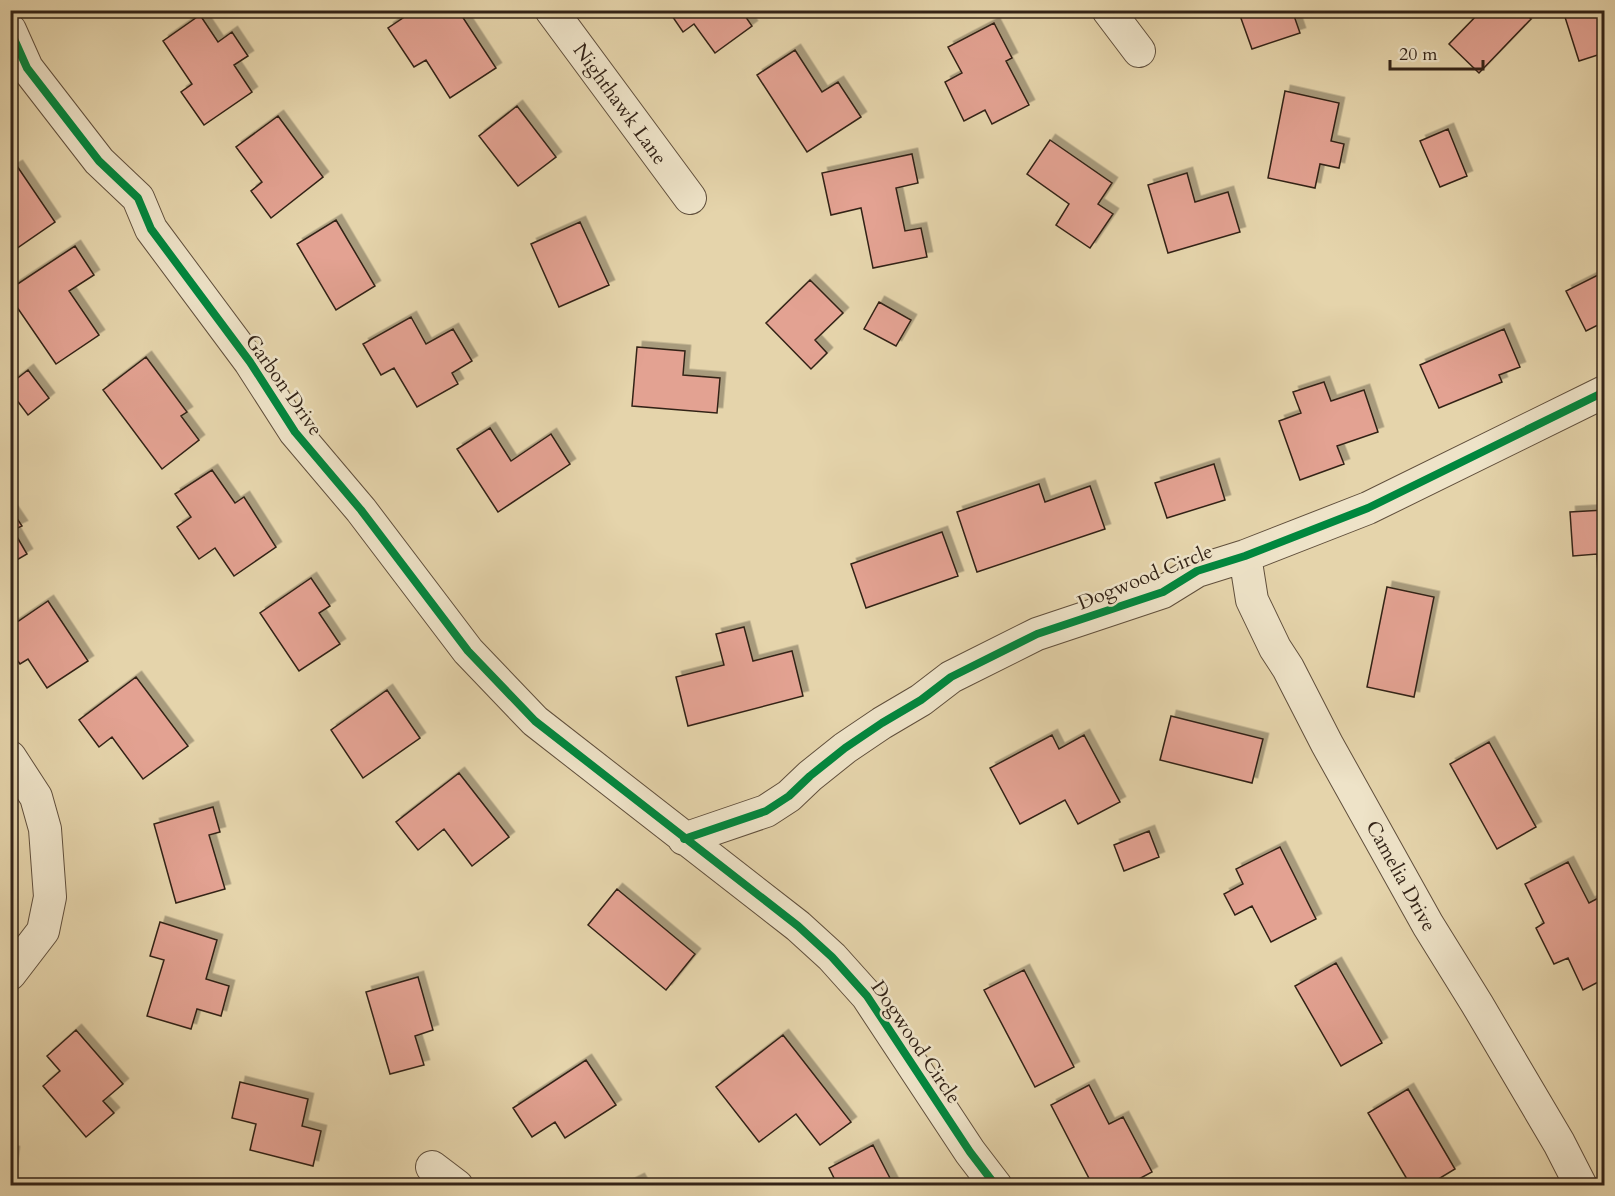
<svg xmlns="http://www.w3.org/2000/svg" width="1615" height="1196" viewBox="0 0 1615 1196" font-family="Cardo,serif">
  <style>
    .building { fill: #e3a292; stroke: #332317; stroke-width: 1.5; filter: url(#shadow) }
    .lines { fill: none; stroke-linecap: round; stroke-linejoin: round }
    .minor-casing { stroke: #604f3c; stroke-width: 34 }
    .minor { stroke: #eee3c8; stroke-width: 32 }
    .cycleway-casing { stroke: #eee3c8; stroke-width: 11 }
    .cycleway { stroke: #00873e; stroke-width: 8 }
    .labels { text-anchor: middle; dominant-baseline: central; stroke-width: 5; stroke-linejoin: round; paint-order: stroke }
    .street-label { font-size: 20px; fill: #332317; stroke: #eee3c8 }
  </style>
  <defs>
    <filter id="shadow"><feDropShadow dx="5.5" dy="-5.5" stdDeviation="0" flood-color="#0004"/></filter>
  </defs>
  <rect width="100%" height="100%" fill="#e5d4ab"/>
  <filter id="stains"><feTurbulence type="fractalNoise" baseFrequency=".00333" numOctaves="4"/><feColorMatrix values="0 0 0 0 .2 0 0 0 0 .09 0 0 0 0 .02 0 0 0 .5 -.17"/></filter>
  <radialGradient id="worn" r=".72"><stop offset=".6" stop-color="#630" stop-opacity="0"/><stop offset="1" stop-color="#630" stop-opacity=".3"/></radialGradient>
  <path class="building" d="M415,10H458L496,68L450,98L426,60L414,67L388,28Z
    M668,10H741L752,26L715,53L694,24L683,32Z
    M1238,10H1292L1300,33L1252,49Z
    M1482,10H1522L1531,19L1479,73L1449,44Z
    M1575,10H1604V53L1579,61L1564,14Z
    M200,15L218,42L232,32L248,56L234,65L252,92L204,125L181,92L192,84L163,41Z
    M994,23L1012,58L1006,61L1029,105L992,124L985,110L964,121L945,82L962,73L948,47Z
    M795,50L822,92L838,82L861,117L807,152L757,75Z
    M1285,91L1339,103L1331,141L1344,144L1339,168L1320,164L1315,188L1268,178Z
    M517,106L556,157L518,186L479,136Z
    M278,116L323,177L271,218L251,191L262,182L236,147Z
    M1448,129L1467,176L1440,187L1420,141Z
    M1050,140L1112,183L1098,204L1113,214L1090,248L1056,225L1069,204L1027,174Z
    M912,154L918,183L896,188L905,231L921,228L927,257L873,268L861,208L831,215L822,173Z
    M17,166L55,222L10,253V170Z
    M1187,173L1195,202L1228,192L1240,232L1168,253L1148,185Z
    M336,220L375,286L336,310L297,244Z
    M580,222L609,285L559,307L531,244Z
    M75,246L94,275L69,291L99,335L56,364L10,297V289Z
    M1604,272V322L1586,331L1566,291Z
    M810,280L843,313L815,340L827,353L811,369L766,323Z
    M879,302L911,320L896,346L864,329Z
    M411,317L426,344L453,329L472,361L452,373L458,384L417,407L394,368L381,375L363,344Z
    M1504,329L1520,367L1499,375L1502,382L1439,408L1420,365Z
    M637,347L685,351L683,375L720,378L717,413L632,406Z
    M146,357L187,412L181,416L199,440L162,469L103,390Z
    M28,370L49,398L28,415L10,391V384Z
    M1324,382L1331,401L1364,390L1378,432L1337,446L1344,464L1300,480L1279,421L1301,413L1293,392Z
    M490,428L511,461L551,434L570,464L498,512L457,449Z
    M1214,464L1225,500L1167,518L1155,483Z
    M212,470L235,503L244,497L276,547L234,576L215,548L199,559L177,527L191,517L175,494Z
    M1039,484L1045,502L1090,486L1105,529L977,572L957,512Z
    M10,508L22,526L13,530L27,554L10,564Z
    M1604,510V574H1598L1597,554L1573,556L1570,512Z
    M942,532L958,576L866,608L851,564Z
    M311,578L330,606L319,613L340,644L299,671L260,613Z
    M1387,587L1434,597L1414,697L1367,687Z
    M48,601L88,661L47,688L28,659L20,664L10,650V627Z
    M744,627L753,661L792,651L803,696L688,726L676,677L724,665L716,634Z
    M136,677L188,746L143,779L112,737L99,747L79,720Z
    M387,690L420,738L363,778L331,730Z
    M1171,716L1263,739L1252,783L1160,760Z
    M1052,735L1059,749L1084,735L1120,802L1078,824L1065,800L1020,824L990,768Z
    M1489,742L1536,827L1497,849L1450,764Z
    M459,773L509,837L472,866L444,829L418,850L396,822Z
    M213,807L220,832L209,835L225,889L176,903L154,824Z
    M1149,831L1159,857L1124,871L1114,845Z
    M1280,847L1316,919L1271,942L1252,906L1235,915L1224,894L1243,884L1236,869Z
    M1568,862L1589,903L1604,895V979L1583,990L1568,958L1554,964L1536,928L1544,923L1525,884Z
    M617,889L695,954L666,990L588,925Z
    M160,922L217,940L206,979L229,986L221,1016L197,1009L191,1029L147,1016L164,960L150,956Z
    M1336,963L1382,1043L1341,1066L1295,986Z
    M1024,970L1074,1067L1035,1087L984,990Z
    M418,977L433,1030L415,1036L424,1065L390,1074L366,992Z
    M76,1030L123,1084L103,1101L114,1113L86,1137L43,1086L60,1071L47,1056Z
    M783,1035L851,1122L820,1145L796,1114L759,1142L716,1087Z
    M586,1060L616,1105L565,1138L555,1122L532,1137L513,1108Z
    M240,1082L308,1099L302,1126L321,1131L313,1166L250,1150L256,1124L232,1118Z
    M1089,1085L1109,1124L1123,1117L1152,1172L1126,1186H1093L1051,1105Z
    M1408,1089L1455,1169L1427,1186H1411L1368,1113Z
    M873,1145L894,1186H838L829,1168Z
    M10,1151L14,1152L10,1181Z
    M639,1179L643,1186H625Z"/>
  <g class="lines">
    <defs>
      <path id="minor" d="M551,10L690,198
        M1108,10L1139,51
        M10,30L27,68L99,161L138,198L151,229L250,362L295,432L361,510L468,651L535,721L798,926L832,957L867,996L970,1152L996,1186
        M1245,556L1252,600L1275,648L1288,668L1327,744L1428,925L1477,1004L1559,1143L1581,1186
        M10,757L36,797L45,829L50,897L43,931L10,974
        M684,839L766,811L789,796L810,776L845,748L882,723L921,700L951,677L1037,634L1163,592L1197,571L1245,556L1368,508L1604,392
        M432,1167L457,1186"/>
    </defs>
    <use href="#minor" class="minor-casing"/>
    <use href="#minor" class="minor"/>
    <defs>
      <path id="cycleway" d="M10,30L27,68L99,161L138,198L151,229L250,362L295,432L361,510L468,651L535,721L798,926L832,957L867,996L970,1152L996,1186
        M684,839L766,811L789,796L810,776L845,748L882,723L921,700L951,677L1037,634L1163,592L1197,571L1245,556L1368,508L1604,392"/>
    </defs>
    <use href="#cycleway" class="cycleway-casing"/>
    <use href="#cycleway" class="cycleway"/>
  </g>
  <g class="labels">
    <g class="street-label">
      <text transform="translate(620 104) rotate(54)">Nighthawk Lane</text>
      <text transform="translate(284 385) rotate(55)">Garbon Drive</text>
      <text transform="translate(1145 577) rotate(-22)">Dogwood Circle</text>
      <text transform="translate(1401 876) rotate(61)">Camelia Drive</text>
      <text transform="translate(916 1042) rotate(56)">Dogwood Circle</text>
    </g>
  </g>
  <rect width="1615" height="1196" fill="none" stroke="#e5d4ab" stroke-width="36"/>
  <rect x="12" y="12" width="1591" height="1172" fill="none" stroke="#332317" stroke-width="3"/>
  <rect x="18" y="18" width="1579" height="1160" fill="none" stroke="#332317" stroke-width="1.5"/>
  <path d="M1390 60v9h93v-9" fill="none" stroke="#332317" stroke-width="3"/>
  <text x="1399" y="60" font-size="18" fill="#332317" stroke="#eee3c8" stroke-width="4.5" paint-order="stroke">20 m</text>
  <rect width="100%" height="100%" filter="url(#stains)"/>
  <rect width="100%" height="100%" fill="url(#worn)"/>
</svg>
